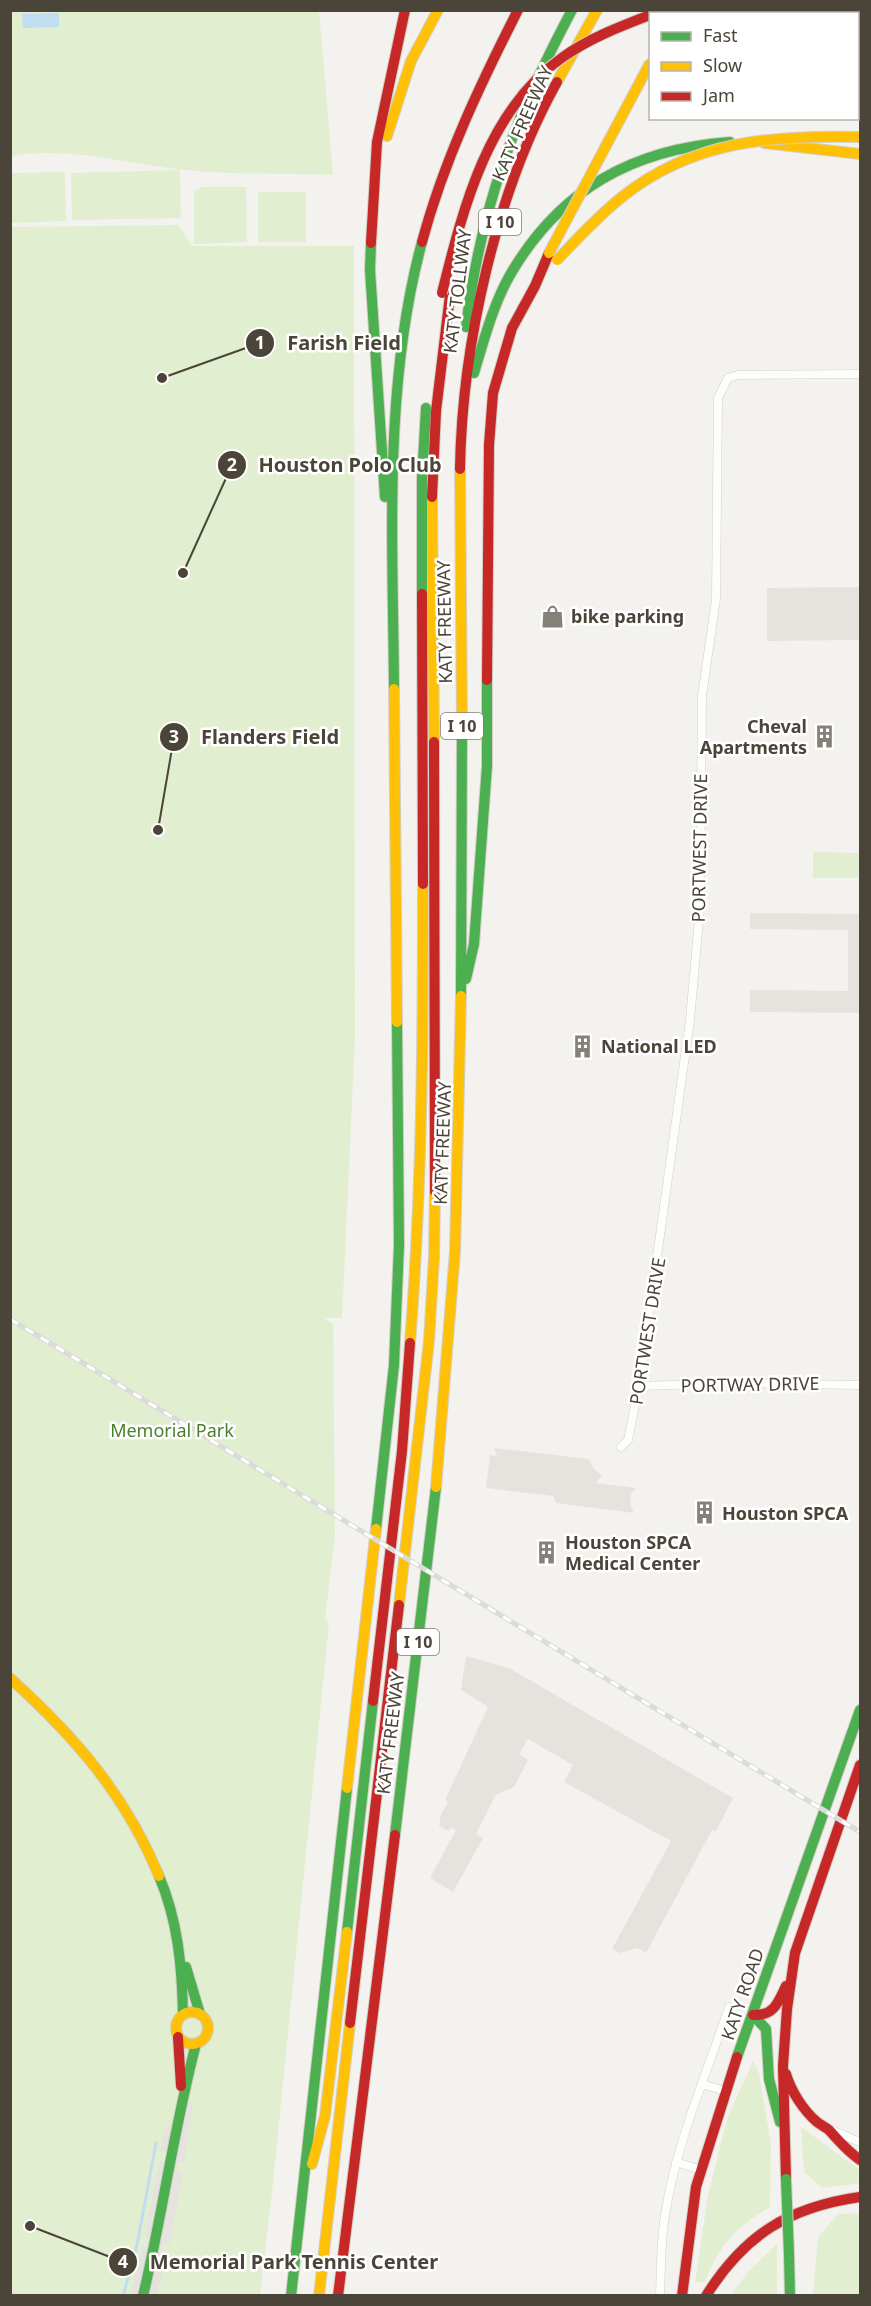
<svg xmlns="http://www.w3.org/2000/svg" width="871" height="2306" viewBox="0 0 871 2306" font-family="'Noto Sans',sans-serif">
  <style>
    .green { fill: #e1eecf }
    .parking { fill: #e6e3df }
    .water { fill: #c0ddf1 }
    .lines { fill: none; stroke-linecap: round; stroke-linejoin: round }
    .stream { stroke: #c0ddf1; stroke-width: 3 }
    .street-casing { stroke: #d2d0cb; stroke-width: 9 }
    .fast-casing { stroke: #d3cfc5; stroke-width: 12 }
    .slow-casing { stroke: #d3cfc5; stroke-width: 12 }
    .jam-casing { stroke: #d3cfc5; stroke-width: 12 }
    .street { stroke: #fdfdfc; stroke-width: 8 }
    .fast { stroke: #4caf50; stroke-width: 10 }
    .slow { stroke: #ffc107; stroke-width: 10 }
    .jam { stroke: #c62828; stroke-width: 10 }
    .rail-casing { stroke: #dbdbda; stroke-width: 5 }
    .rail { stroke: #fff; stroke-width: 3; stroke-dasharray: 9; stroke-linecap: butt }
    .fast-bridge-casing { stroke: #d3cfc5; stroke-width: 12; stroke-linecap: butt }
    .slow-bridge-casing { stroke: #d3cfc5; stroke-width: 12; stroke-linecap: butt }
    .jam-bridge-casing { stroke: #d3cfc5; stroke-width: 12; stroke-linecap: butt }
    .fast-bridge { stroke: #4caf50; stroke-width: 10 }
    .slow-bridge { stroke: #ffc107; stroke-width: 10 }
    .jam-bridge { stroke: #c62828; stroke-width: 10 }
    .labels { text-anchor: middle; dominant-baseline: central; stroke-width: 5; stroke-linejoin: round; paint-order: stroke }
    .shield { fill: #fff; stroke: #817c74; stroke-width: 1.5 }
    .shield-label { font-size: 16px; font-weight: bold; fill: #4b4439 }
    .street-label { font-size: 18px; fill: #4b4439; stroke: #fff }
    .poi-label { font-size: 18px; font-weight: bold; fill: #4b4439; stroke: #fff; text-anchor: start }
    .park-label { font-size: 18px; fill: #4a7f2a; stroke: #fff }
    .leader { fill: none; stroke: #4b4439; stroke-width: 2 }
    .callout-dot { fill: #4b4439; stroke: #fff; stroke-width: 2 }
    .mark-label { font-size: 18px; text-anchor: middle; font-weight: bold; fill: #fff }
    .callout-label { font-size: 20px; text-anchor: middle; font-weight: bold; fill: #4b4439; stroke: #fff; stroke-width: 5; stroke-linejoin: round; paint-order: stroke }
  </style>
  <rect width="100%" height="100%" fill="#f4f2ee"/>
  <path class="green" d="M11,11H319L333,175C284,173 234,175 185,170C128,164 68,146 11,156Z
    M180,170L181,218L72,220L71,173Z
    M65,172L66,221L11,223V173Z
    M203,187H246L247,242L194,244V191Z
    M258,192H306V242H258Z
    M178,225L192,246H354L355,1039L342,1318H324L333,1324L335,1536L325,1619L329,1623L273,2183L260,2295H11V227Z
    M813,852L859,853L858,878H813Z
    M753,2061L759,2073L771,2145L770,2207C736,2227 719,2245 705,2282H695L708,2196L727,2119Z
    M801,2127L860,2170V2183L822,2188L804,2172Z
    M860,2213V2295H813L818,2237L838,2214Z
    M777,2244V2295H731L748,2272Z"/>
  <path class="parking" d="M860,587V640L767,641V588Z
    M750,913L860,914V1013L750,1012V990L848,991V930L750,929Z
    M494,1448L589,1459L593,1468L602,1476L596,1483L636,1488L631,1494L630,1505L634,1513L556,1503L553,1496L486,1488L490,1455L497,1456Z
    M466,1656L509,1668L733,1798L716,1831L712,1830L646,1953L637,1948L620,1953L612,1949L671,1841L564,1782L573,1765L528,1739L519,1754L528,1760L514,1787L496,1795L476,1834L483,1838L453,1892L430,1878L456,1830L450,1827L449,1831L439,1826L441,1815L448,1802L445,1800L488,1707L461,1690Z
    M181,2104L193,2105L184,2163H177L176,2170L183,2172L170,2244L163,2243L161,2250L168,2253L157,2295L130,2296L142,2246L150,2248L151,2239L145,2236L159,2161L165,2162L167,2152L160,2151L164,2129L178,2119Z"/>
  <path class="water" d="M59,13V27L23,28L22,14Z"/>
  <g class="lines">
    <path class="stream" d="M123,2296L137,2245L156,2143"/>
    <defs>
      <path id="street" d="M639,1386L733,1383L860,1385
        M621,1447L628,1440L639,1386L690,1020L700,908L702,696L716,599L718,398L728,378L738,375L860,374
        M702,2084L725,2091
        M829,2129L860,2142
        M676,2162L701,2170
        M660,2296C661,2265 661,2234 667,2204C679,2137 707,2072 729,2007"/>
      <path id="fast" d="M371,243L370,270L385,497
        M466,327C481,205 515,117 572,10
        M474,373C484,340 493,305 510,275C560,189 633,149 730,142
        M422,594V479L426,408
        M394,689C393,541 383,386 422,242
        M466,979L474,944L487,766V680
        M461,996L462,725
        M376,1529L394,1365L399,1245L397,1022
        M395,1835L436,1487
        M159,1876C178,1921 182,1966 183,2014
        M347,1932L373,1701
        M186,1967L200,2014
        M753,2015L766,2029L769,2079L780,2122
        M737,2057L860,1710
        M789,2254L790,2296
        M143,2296C163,2212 174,2127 196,2044
        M291,2296L347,1788"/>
      <path id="slow" d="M819,10L821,14
        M858,50L860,52
        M557,82L597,10
        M387,136L411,61L438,10
        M764,143L860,154
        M460,469L462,725
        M432,497L434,742
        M394,689L397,1022
        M410,1343C422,1190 423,1037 423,884
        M436,1487L455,1252L461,996
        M399,1605L429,1341L434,1258L435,1192
        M10,1678C75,1737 125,1794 159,1876
        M347,1788L376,1529
        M176 2028a16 16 0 1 1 32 0a16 16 0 1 1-32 0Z
        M312,2164L325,2116L347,1932
        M319,2296L350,2023"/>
      <path id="jam" d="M759,10L775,14
        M657,14L670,10
        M422,242C444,160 480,85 518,10
        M371,243L377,142L405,10
        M460,469C462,345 496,191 557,82
        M432,497L436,411L450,295
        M422,594L423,884
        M487,680L489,445L493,393L512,328L535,286L549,253
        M434,742L435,1192
        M373,1701L402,1451L410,1343
        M753,2015C774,2016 778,2003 786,1986
        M350,2023L399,1605
        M178,2037L181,2086
        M786,2074C791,2091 803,2110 817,2122C821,2125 825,2127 829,2130C841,2143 845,2149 860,2160
        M786,2179L783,2066L787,2009L795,1953L860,1765
        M338,2296L395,1835
        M682,2296L696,2187L737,2057
        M706,2296C744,2235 789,2207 860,2197"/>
    </defs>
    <use href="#street" class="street-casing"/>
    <use href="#fast" class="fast-casing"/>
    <use href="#slow" class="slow-casing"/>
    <use href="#jam" class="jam-casing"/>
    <use href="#street" class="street"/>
    <use href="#fast" class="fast"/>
    <use href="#slow" class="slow"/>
    <use href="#jam" class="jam"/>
    <defs>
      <path id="rail" d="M10,1319L860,1832"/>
    </defs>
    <use href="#rail" class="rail-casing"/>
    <use href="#rail" class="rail"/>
    <defs>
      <path id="fast-bridge" d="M668,14L669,10
        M786,2179L789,2254"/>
      <path id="slow-bridge" d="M549,253L650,63
        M557,260C578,238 598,216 622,197C693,140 773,135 860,137"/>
      <path id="jam-bridge" d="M442,293C463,209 487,110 563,57C590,38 619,27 650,15"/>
    </defs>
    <use href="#fast-bridge" class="fast-bridge-casing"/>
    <use href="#slow-bridge" class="slow-bridge-casing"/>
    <use href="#jam-bridge" class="jam-bridge-casing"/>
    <use href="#fast-bridge" class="fast-bridge"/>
    <use href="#slow-bridge" class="slow-bridge"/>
    <use href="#jam-bridge" class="jam-bridge"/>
  </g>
  <defs>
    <symbol id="shop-bare" viewBox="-9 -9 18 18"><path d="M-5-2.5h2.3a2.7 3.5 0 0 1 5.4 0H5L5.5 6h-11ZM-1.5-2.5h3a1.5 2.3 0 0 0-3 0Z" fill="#868178" stroke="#fff" stroke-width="2.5" paint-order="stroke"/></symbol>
    <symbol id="building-bare" viewBox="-9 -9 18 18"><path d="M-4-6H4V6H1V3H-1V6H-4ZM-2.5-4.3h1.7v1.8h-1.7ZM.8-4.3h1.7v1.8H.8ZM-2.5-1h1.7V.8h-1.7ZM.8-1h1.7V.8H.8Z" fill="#868178" stroke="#fff" stroke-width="2.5" paint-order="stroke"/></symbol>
  </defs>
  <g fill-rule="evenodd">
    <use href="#shop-bare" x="536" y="600" width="33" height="33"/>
    <use href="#building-bare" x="808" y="720" width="33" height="33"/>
    <use href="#building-bare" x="566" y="1030" width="33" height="33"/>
    <use href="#building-bare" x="688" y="1496" width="33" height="33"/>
    <use href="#building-bare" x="530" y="1536" width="33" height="33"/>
  </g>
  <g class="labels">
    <g class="shield">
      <rect x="479" y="209" width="42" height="26" rx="4.5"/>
      <rect x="441" y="713" width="42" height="26" rx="4.5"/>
      <rect x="397" y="1629" width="42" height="26" rx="4.5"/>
    </g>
    <g class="shield-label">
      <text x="500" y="222">I 10</text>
      <text x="462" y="726">I 10</text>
      <text x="418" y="1642">I 10</text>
    </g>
    <g class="street-label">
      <text transform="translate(522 123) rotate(-66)">KATY FREEWAY</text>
      <text transform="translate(457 291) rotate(-83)">KATY TOLLWAY</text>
      <text transform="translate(444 622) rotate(-91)">KATY FREEWAY</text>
      <text transform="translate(699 848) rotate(-89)">PORTWEST DRIVE</text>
      <text transform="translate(442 1143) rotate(-88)">KATY FREEWAY</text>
      <text transform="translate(647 1331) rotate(-81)">PORTWEST DRIVE</text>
      <text transform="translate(750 1384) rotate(-1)">PORTWAY DRIVE</text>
      <text transform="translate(390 1733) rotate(-83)">KATY FREEWAY</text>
      <text transform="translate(742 1994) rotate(-71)">KATY ROAD</text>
    </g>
    <g class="poi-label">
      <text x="571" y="616">bike parking</text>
      <text x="807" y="726" text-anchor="end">Cheval<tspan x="807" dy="21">Apartments</tspan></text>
      <text x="601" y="1046">National LED</text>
      <text x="722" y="1513">Houston SPCA</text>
      <text x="565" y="1542">Houston SPCA<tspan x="565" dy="21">Medical Center</tspan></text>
    </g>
    <g class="park-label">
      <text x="172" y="1430">Memorial Park</text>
    </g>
  </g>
  <path class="leader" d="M162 378L260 343M183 573L232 465M158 830L174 737M30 2226L123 2262"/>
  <g class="callout-dot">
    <circle cx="162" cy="378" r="6"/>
    <circle cx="183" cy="573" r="6"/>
    <circle cx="158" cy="830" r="6"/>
    <circle cx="30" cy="2226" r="6"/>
    <circle cx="260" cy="343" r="15"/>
    <circle cx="232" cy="465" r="15"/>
    <circle cx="174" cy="737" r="15"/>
    <circle cx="123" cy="2262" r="15"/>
  </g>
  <g class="mark-label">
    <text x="260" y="349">1</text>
    <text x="232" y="471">2</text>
    <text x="174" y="743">3</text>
    <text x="123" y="2268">4</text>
  </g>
  <g class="callout-label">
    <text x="344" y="350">Farish Field</text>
    <text x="350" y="472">Houston Polo Club</text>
    <text x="270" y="744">Flanders Field</text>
    <text x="294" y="2269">Memorial Park Tennis Center</text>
  </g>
  <rect width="871" height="2306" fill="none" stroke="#4b4439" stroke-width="24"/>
  <rect x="649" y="12" width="210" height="108" fill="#ffffff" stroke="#b7b4b0" stroke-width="1.5"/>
  <rect x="661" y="32" width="30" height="9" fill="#4caf50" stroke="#b7b4b0" stroke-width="1.5"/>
  <text x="703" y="42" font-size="18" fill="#4b4439">Fast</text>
  <rect x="661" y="62" width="30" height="9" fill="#ffc107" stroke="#b7b4b0" stroke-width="1.5"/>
  <text x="703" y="72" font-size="18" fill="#4b4439">Slow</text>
  <rect x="661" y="92" width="30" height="9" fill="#c62828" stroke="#b7b4b0" stroke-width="1.5"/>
  <text x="703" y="102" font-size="18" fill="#4b4439">Jam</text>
</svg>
